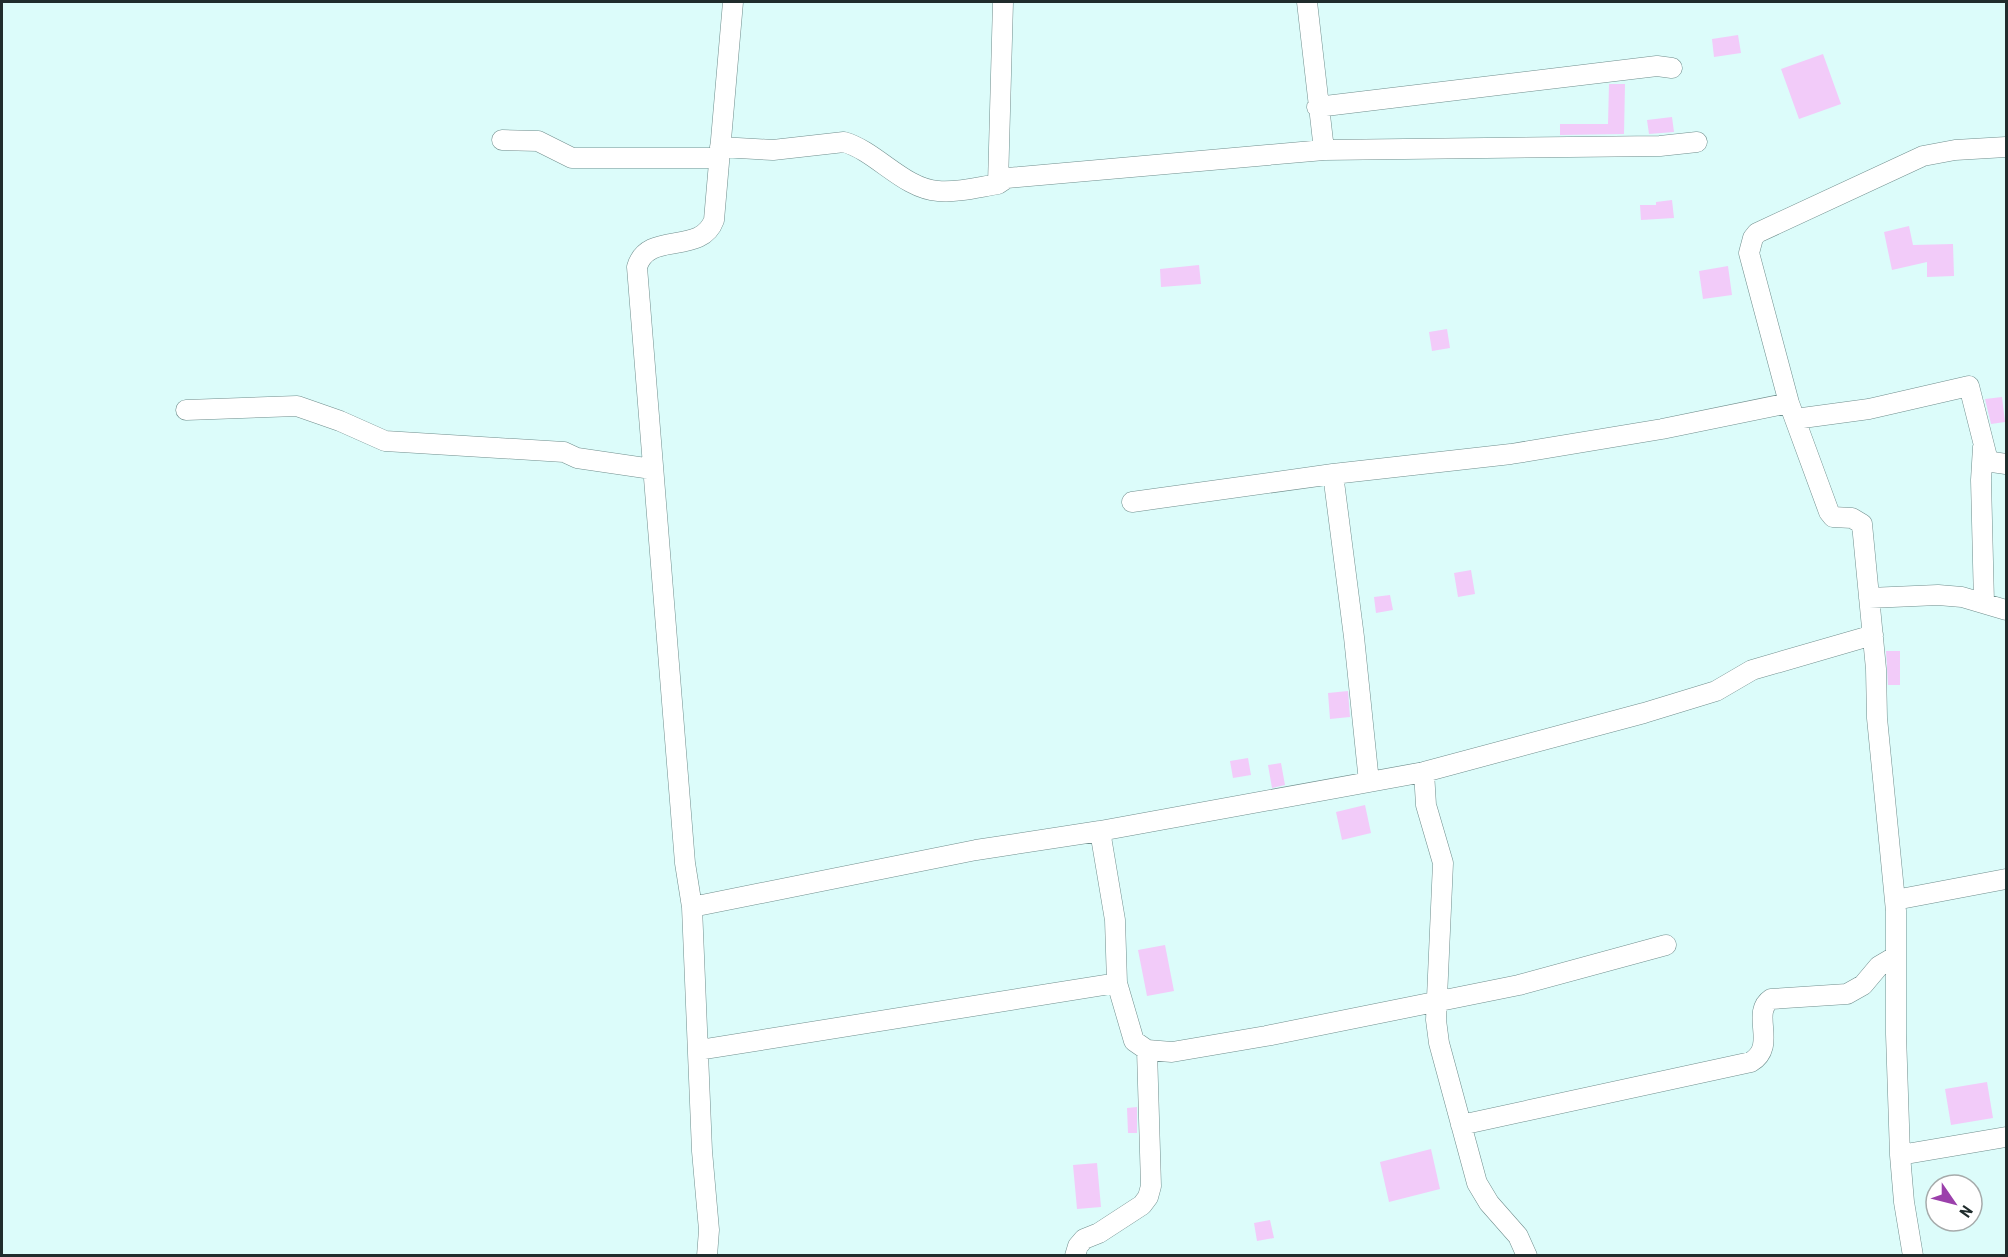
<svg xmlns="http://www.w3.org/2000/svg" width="2008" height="1257" viewBox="0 0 2008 1257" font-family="'Roboto Condensed',sans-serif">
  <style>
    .building { fill: #f2cbf9 }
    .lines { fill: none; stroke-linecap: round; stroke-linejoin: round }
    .street-casing { stroke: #708e8d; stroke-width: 21 }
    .street { stroke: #fff; stroke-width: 20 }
  </style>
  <rect width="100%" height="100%" fill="#dcfcfa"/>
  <path class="building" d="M1738,35L1741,53L1714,57L1712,39Z
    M1823,54L1841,104L1799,119L1781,69Z
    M1609,84H1625L1624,134L1560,135V124H1608Z
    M1672,117L1674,132L1649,134L1647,120Z
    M1672,200L1674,218L1641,220L1640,205H1656V202Z
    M1909,226L1913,245L1953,244L1954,276L1927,277V262L1892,270L1884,232Z
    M1199,265L1201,284L1161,287L1160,269Z
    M1728,266L1732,295L1703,299L1699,271Z
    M1447,329L1450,348L1432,351L1429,332Z
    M2002,397L2005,422L1991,424L1985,399Z
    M1471,570L1475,594L1458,597L1454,573Z
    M1390,595L1393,610L1376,613L1374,597Z
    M1886,651H1900V685H1888Z
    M1348,691L1350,717L1330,719L1328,693Z
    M1248,758L1251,775L1233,778L1230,761Z
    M1281,763L1285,785L1272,788L1268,765Z
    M1365,805L1371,833L1342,840L1336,812Z
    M1165,945L1174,991L1147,996L1138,950Z
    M1987,1082L1993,1118L1951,1125L1945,1089Z
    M1137,1107V1133H1128L1127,1108Z
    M1431,1149L1440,1189L1389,1202L1380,1162Z
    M1097,1163L1101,1207L1077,1209L1073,1165Z
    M1270,1220L1274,1238L1257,1241L1254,1223Z"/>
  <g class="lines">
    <defs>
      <path id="street" d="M1307,2L1324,150L1660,146L1697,142
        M1317,107L1657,66L1672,68
        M502,140L538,141L572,158H718
        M720,147L773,150L844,142C876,151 904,189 938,191C957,193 979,187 998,184L1003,2
        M998,184L1007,178L1324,150
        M186,410L297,406L340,421L385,441L564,452L577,458L652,469
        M1795,419L1869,409L1969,386L1987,457L1992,462L2006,464
        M1983,447L1981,480L1984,603
        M1333,474L1354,637L1369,782
        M1132,502L1333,474L1511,454L1662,429L1789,403
        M1869,598L1938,595L1962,597L2006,610
        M1424,772L1426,805L1443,863L1436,1020L1439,1043L1477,1183L1489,1203L1518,1236L1527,1256
        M1100,831L1115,920L1117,983L1134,1041L1147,1050L1172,1052L1266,1036L1519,985L1666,945
        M1895,900L2006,879
        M692,907L976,850L1100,831L1424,772L1644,713L1716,691L1752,670L1873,635
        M699,1050L1117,983
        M1461,1125L1751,1062C1778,1046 1750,1013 1771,999L1847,994L1863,985L1879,966L1896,956
        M1900,1155L2006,1137
        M707,1256L709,1230L702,1151L692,907L685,863L637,267C648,230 701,256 714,220L733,2
        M1075,1256L1078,1246L1084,1239L1099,1233L1142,1205L1148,1197L1151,1186L1147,1050
        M1913,1256L1904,1202L1900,1155L1896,1034V911L1877,718L1876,669L1862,524L1852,518L1833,517L1829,512L1789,403L1749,253L1753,238L1757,233L1923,156L1955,150L2006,147"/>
    </defs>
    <use href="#street" class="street-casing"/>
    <use href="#street" class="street"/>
  </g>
  <rect width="2008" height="1257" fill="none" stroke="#202c2c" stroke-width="6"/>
  <g transform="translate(1954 1203) rotate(125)"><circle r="28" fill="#ffffff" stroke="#a6abab" stroke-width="1.5"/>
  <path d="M0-4.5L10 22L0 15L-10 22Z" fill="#9b40ab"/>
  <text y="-9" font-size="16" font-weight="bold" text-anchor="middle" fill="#202c2c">N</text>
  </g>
</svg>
